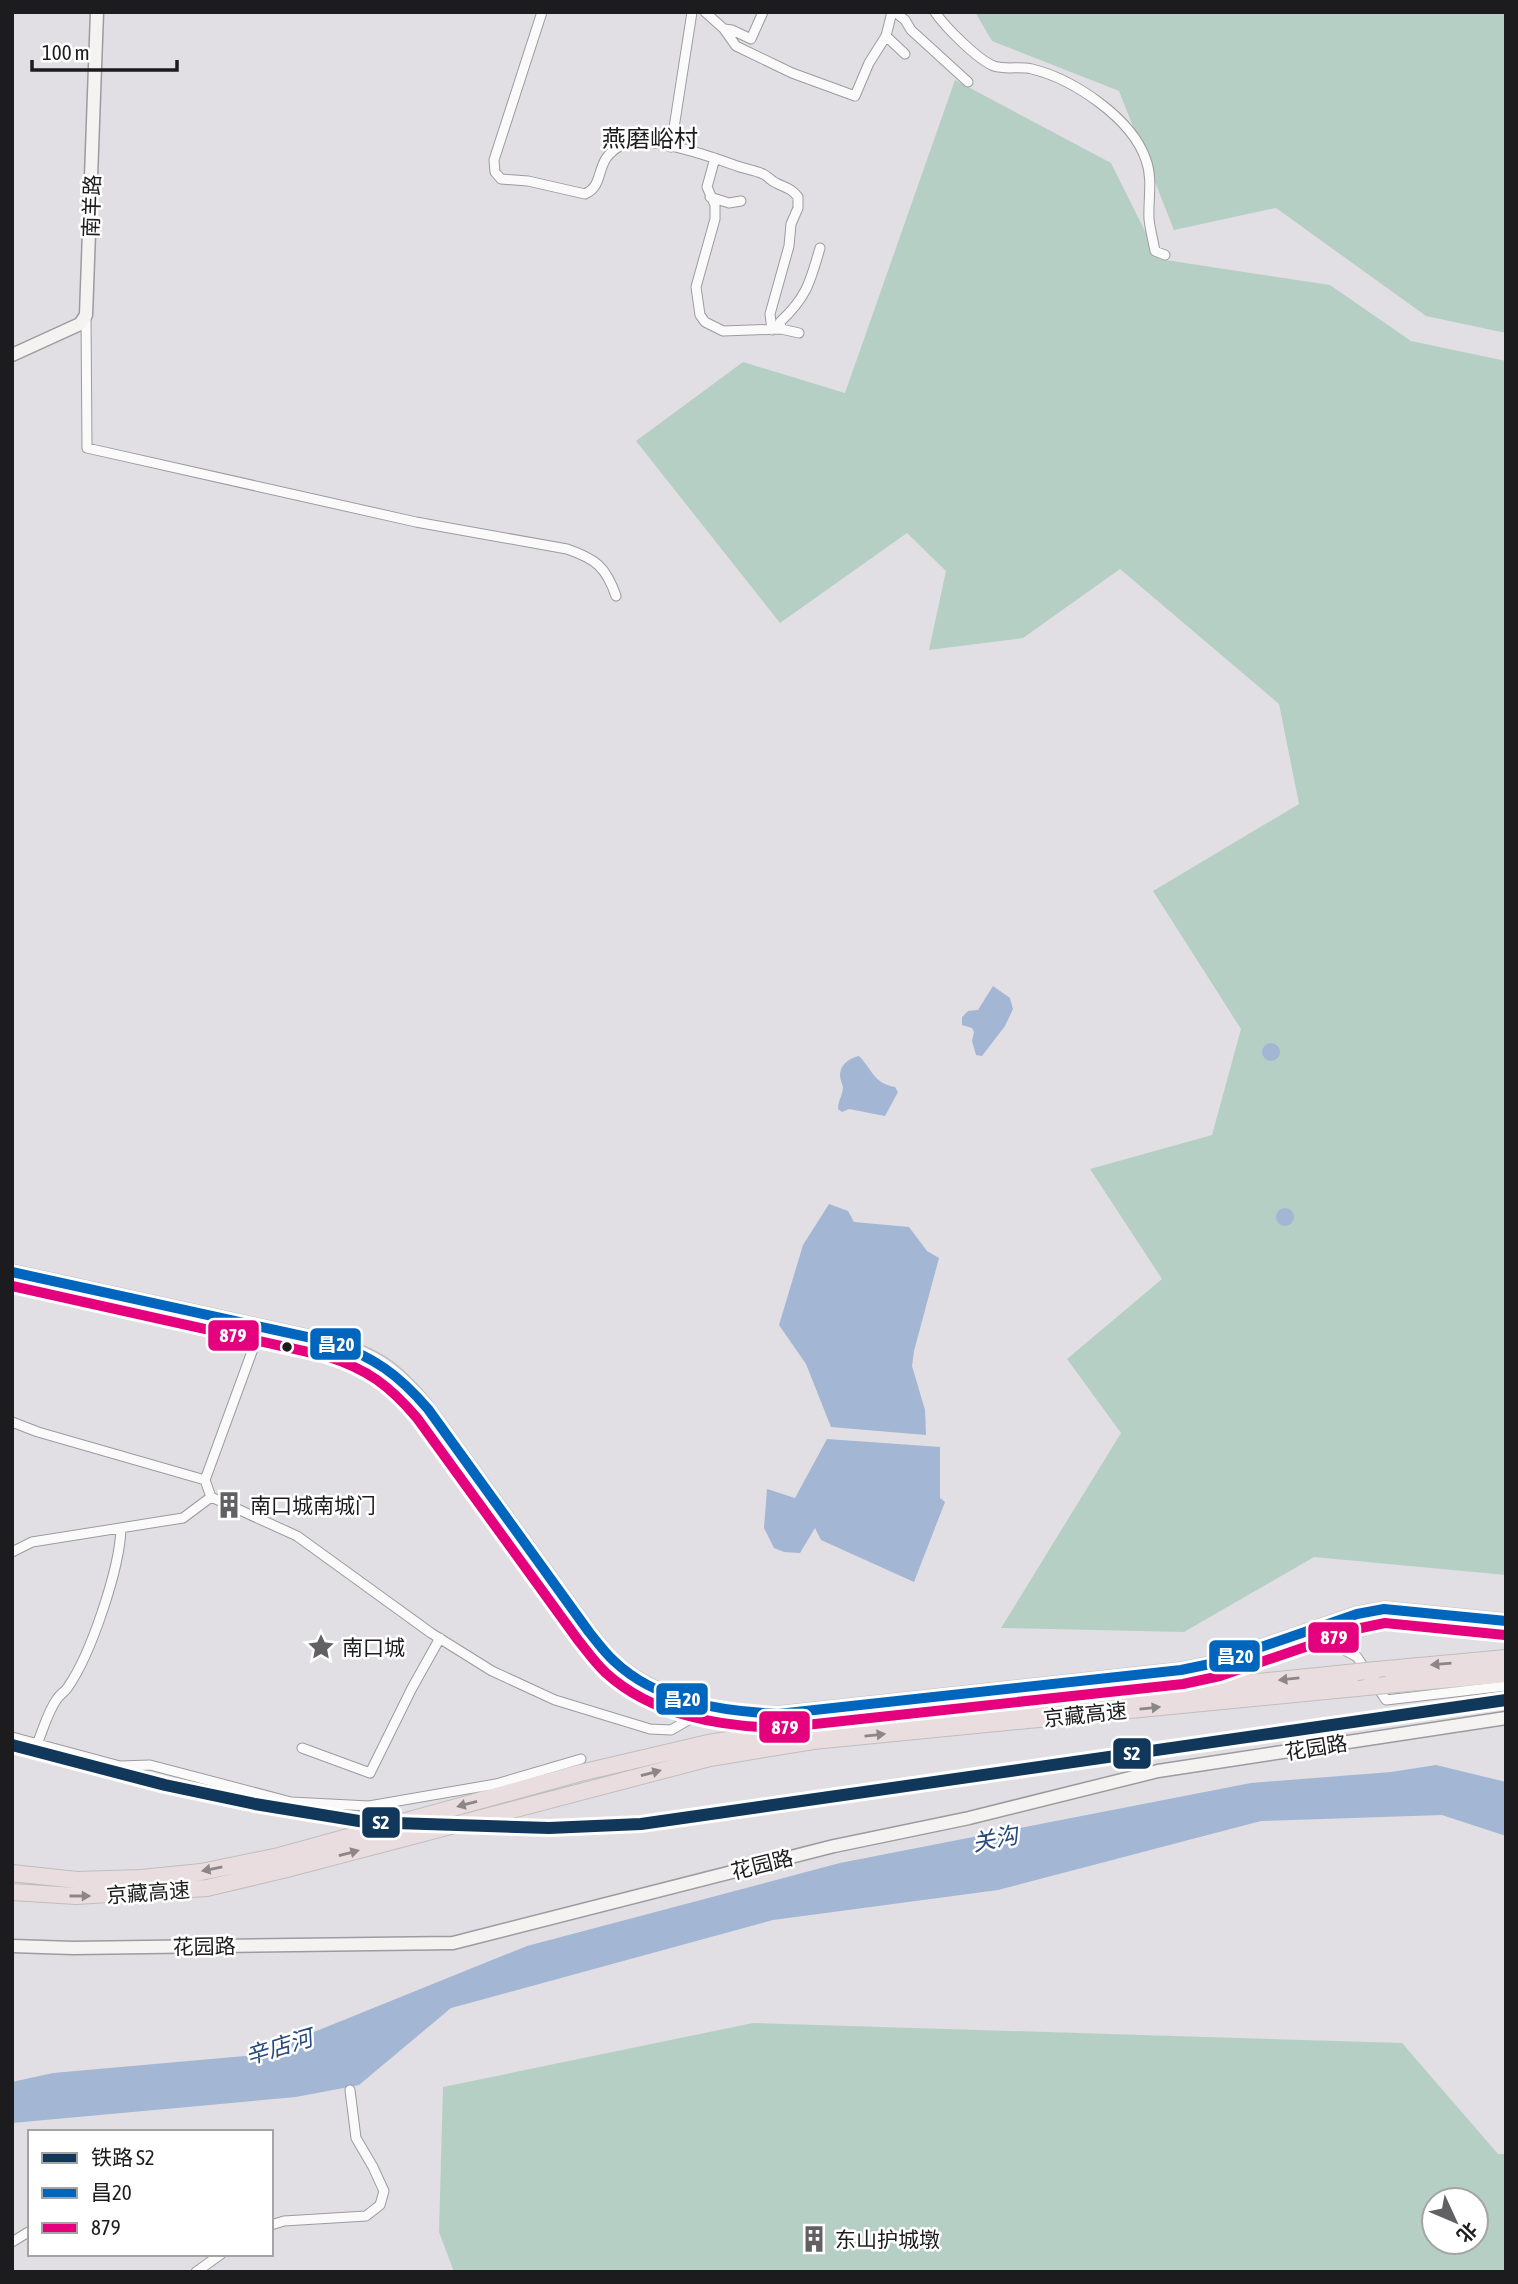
<svg xmlns="http://www.w3.org/2000/svg" width="1518" height="2284" viewBox="0 0 1518 2284" font-family="'Asap Condensed','Noto Sans SC',sans-serif">
  <style>
    .green { fill: #b6cfc4; fill-rule: evenodd }
    .water { fill: #a3b6d3 }
    .lines { fill: none; stroke-linecap: round; stroke-linejoin: round }
    .street-casing { stroke: #9c9b9e; stroke-width: 11 }
    .secondary-casing { stroke: #9c9b9e; stroke-width: 15 }
    .primary-casing { stroke: #bfbebf; stroke-width: 17 }
    .highway-casing { stroke: #bfbebf; stroke-width: 18 }
    .street { stroke: #fafafb; stroke-width: 9 }
    .secondary { stroke: #f5f2f2; stroke-width: 12 }
    .primary { stroke: #f0e9ea; stroke-width: 14 }
    .highway { stroke: #eadddf; stroke-width: 16 }
    .highway-bridge-casing { stroke: #bfbebf; stroke-width: 18; stroke-linecap: butt }
    .highway-bridge { stroke: #eadddf; stroke-width: 16 }
    .bus-1-casing { stroke: #fff; stroke-width: 16 }
    .bus-2-casing { stroke: #fff; stroke-width: 16 }
    .bus-1 { stroke: #0065bd; stroke-width: 10 }
    .bus-2 { stroke: #e5007d; stroke-width: 10 }
    .rail-1-casing { stroke: #fff; stroke-width: 18 }
    .rail-1 { stroke: #11385b; stroke-width: 12 }
    .oneway { fill: #8d8688 }
    .bus-dot { fill: #1c1b1d; stroke: #fff; stroke-width: 2.5 }
    .labels { text-anchor: middle; dominant-baseline: central; stroke-width: 5; stroke-linejoin: round; paint-order: stroke }
    .street-label { font-size: 21px; fill: #1c1b1d; stroke: #fff }
    .poi-label { font-size: 21px; fill: #1c1b1d; stroke: #fff; text-anchor: start }
    .water-label { font-size: 23px; font-style: italic; fill: #284b7f; stroke: #fff }
    .quarter-label { font-size: 24px; fill: #1c1b1d; stroke: #fff }
    .line-badge { stroke: #fff; stroke-width: 2.5 }
    .badge-label { font-size: 19px; text-anchor: middle; font-weight: bold; fill: #fff }
  </style>
  <rect width="100%" height="100%" fill="#e1dfe3"/>
  <path class="green" d="M975,12H1506V333L1426,316L1276,208L1174,230L1119,91L992,41Z
    M955,80L1111,163L1159,259L1330,285L1411,341L1506,361V1575L1314,1557L1184,1632L1001,1628L1121,1433L1067,1359L1162,1279L1090,1169L1212,1135L1241,1029L1153,891L1299,804L1279,704L1120,569L1023,638L929,650L946,571L907,533L780,623L636,441L743,362L845,393Z
    M753,2023L1402,2043L1498,2154H1506V2272H454L439,2232L443,2087ZM1434,2200H1476V2242H1434Z"/>
  <path class="water" d="M993,986L1010,998L1013,1009L1005,1026L982,1056L976,1055L972,1041L974,1032L972,1028L962,1025V1017L968,1011L978,1010Z
    M1262 1052a9 9 0 1 1 18 0a9 9 0 1 1-18 0Z
    M859,1056C873,1070 873,1083 895,1087L898,1092L885,1116L849,1109L842,1112L838,1109C838,1101 843,1094 843,1087C842,1083 840,1079 840,1075C840,1065 849,1058 859,1056Z
    M829,1204L848,1211L854,1222L909,1227L927,1251L939,1258L914,1351L912,1366L925,1410L926,1435L831,1427L806,1364L779,1325L803,1245Z
    M1276 1217a9 9 0 1 1 18 0a9 9 0 1 1-18 0Z
    M827,1439L940,1447V1498L945,1502L914,1582L821,1540L815,1528L800,1553L784,1552L774,1548L764,1528L767,1489L795,1498Z
    M1436,1765L1506,1782V1836L1442,1815L1261,1821L998,1890L773,1920L451,2008L359,2085L296,2097L12,2123V2082L53,2073L257,2055L527,1946L840,1863L1251,1783L1391,1772Z"/>
  <g class="lines">
    <defs>
      <path id="street" d="M542,12L494,160L495,172L501,179L528,181L585,194C607,184 592,160 622,145C646,133 712,157 737,166C745,169 755,170 763,174C768,176 771,181 776,183C786,188 791,188 798,197V208L791,224L789,246L770,314L772,330
        M705,12L724,29L736,46L792,73L855,96L869,63L886,36L892,12
        M895,12L905,20L911,30L968,82
        M935,12C945,27 978,60 994,66C1006,70 1019,66 1032,69C1073,79 1132,118 1146,160C1153,179 1148,199 1149,219C1150,229 1153,240 1155,251L1165,255
        M724,29L732,30L751,39L763,12
        M886,36L905,54
        M671,147L692,12
        M715,158L707,187L715,205V219L696,287L700,315L705,322L723,331L781,329L799,333
        M710,197L729,203L741,201
        M86,317L87,448L416,522L567,549C596,559 606,567 616,596
        M781,329L780,322C807,297 810,282 820,248
        M261,1327L205,1480L211,1497L297,1536L431,1633L492,1671L555,1700L650,1729L671,1730L690,1719L706,1705
        M12,1422L38,1432L205,1480
        M12,1552L32,1542L183,1518L211,1497
        M1308,1630L1357,1657L1386,1700L1506,1686
        M12,1737L120,1766L150,1765L291,1802L369,1806L496,1784L581,1759
        M37,1744C43,1730 48,1711 57,1699C60,1694 65,1692 68,1687C91,1654 120,1568 121,1528
        M302,1748L370,1773L412,1688L440,1638
        M271,2225L284,2221L366,2216L380,2205L384,2191L373,2167L356,2138L350,2090
        M12,2242L30,2231
        M196,2272L221,2254"/>
      <path id="secondary" d="M12,355L80,324L86,315L97,12
        M12,1946L73,1948L453,1943L834,1846L969,1818L1158,1771L1506,1718"/>
      <path id="primary" d="M12,1272L330,1342C379,1357 396,1370 428,1409L589,1632C598,1643 607,1656 618,1665C661,1701 724,1713 778,1714L1181,1670L1215,1663L1357,1614L1384,1609L1506,1621"/>
      <path id="highway" d="M1376,1670L1506,1658
        M1386,1685L1506,1674
        M12,1873L77,1880L141,1878L201,1872L279,1856L580,1773L708,1743L812,1727L1357,1672
        M12,1892L76,1896L207,1888L283,1870L710,1758L813,1741L1367,1687"/>
    </defs>
    <use href="#street" class="street-casing"/>
    <use href="#secondary" class="secondary-casing"/>
    <use href="#primary" class="primary-casing"/>
    <use href="#highway" class="highway-casing"/>
    <use href="#street" class="street"/>
    <use href="#secondary" class="secondary"/>
    <use href="#primary" class="primary"/>
    <use href="#highway" class="highway"/>
    <defs>
      <path id="highway-bridge" d="M1357,1672L1376,1670
        M1367,1687L1386,1685"/>
    </defs>
    <use href="#highway-bridge" class="highway-bridge-casing"/>
    <use href="#highway-bridge" class="highway-bridge"/>
    <defs>
      <path id="bus-1" d="M12,1272L330,1342C374,1357 398,1374 428,1409L589,1632C597,1642 605,1653 614,1661C657,1702 721,1711 778,1714L1181,1670L1215,1663L1357,1614L1384,1609L1506,1621"/>
      <path id="bus-2" d="M12,1286L326,1356C367,1369 389,1385 417,1418L578,1640C587,1651 595,1663 606,1673C652,1715 718,1726 778,1728L1183,1684L1220,1676L1361,1628L1385,1623L1505,1635"/>
    </defs>
    <use href="#bus-1" class="bus-1-casing"/>
    <use href="#bus-2" class="bus-2-casing"/>
    <use href="#bus-1" class="bus-1"/>
    <use href="#bus-2" class="bus-2"/>
    <defs>
      <path id="rail-1" d="M12,1745L165,1785L255,1804L365,1822L549,1828L641,1824L1506,1700"/>
    </defs>
    <use href="#rail-1" class="rail-1-casing"/>
    <use href="#rail-1" class="rail-1"/>
  </g>
  <defs><path id="oneway-solid" d="M-6-.8H1V-3.2L6.5 0L1 3.2V.8H-6Z" transform="scale(1.75)"/></defs>
  <g class="oneway">
    <use href="#oneway-solid" transform="translate(1441 1664) rotate(175)"/>
    <use href="#oneway-solid" transform="translate(1289 1679) rotate(174)"/>
    <use href="#oneway-solid" transform="translate(1150 1708) rotate(-6)"/>
    <use href="#oneway-solid" transform="translate(875 1735) rotate(-6)"/>
    <use href="#oneway-solid" transform="translate(651 1773) rotate(-15)"/>
    <use href="#oneway-solid" transform="translate(467 1804) rotate(165)"/>
    <use href="#oneway-solid" transform="translate(349 1853) rotate(-15)"/>
    <use href="#oneway-solid" transform="translate(212 1869) rotate(169)"/>
    <use href="#oneway-solid" transform="translate(80 1896)"/>
  </g>
  <defs>
    <symbol id="building-bare" viewBox="-9 -9 18 18"><path d="M-4-6H4V6H1V3H-1V6H-4ZM-2.5-4.3h1.7v1.8h-1.7ZM.8-4.3h1.7v1.8H.8ZM-2.5-1h1.7V.8h-1.7ZM.8-1h1.7V.8H.8Z" fill="#616062" stroke="#fff" stroke-width="2.5" paint-order="stroke"/></symbol>
    <symbol id="sight-bare" viewBox="-9 -9 18 18"><path d="M0-6L1.8-2.2L6-1.7L2.9 1.2L3.7 5.4L0 3.3L-3.7 5.4L-2.9 1.2L-6-1.7L-1.8-2.2Z" fill="#616062" stroke="#fff" stroke-width="2.5" paint-order="stroke"/></symbol>
  </defs>
  <g fill-rule="evenodd">
    <use href="#building-bare" x="210" y="1486" width="38" height="38"/>
    <use href="#sight-bare" x="302" y="1628" width="38" height="38"/>
    <use href="#building-bare" x="795" y="2220" width="38" height="38"/>
  </g>
  <circle class="bus-dot" cx="287" cy="1347" r="6"/>
  <g class="labels">
    <g class="street-label">
      <text transform="translate(91 206) rotate(-88)">南羊路</text>
      <text transform="translate(1085 1714) rotate(-6)">京藏高速</text>
      <text transform="translate(1316 1747) rotate(-9)">花园路</text>
      <text transform="translate(762 1864) rotate(-14)">花园路</text>
      <text transform="translate(148 1892) rotate(-4)">京藏高速</text>
      <text transform="translate(204 1946) rotate(-1)">花园路</text>
    </g>
    <g class="poi-label">
      <text x="250" y="1505">南口城南城门</text>
      <text x="342" y="1647">南口城</text>
      <text x="835" y="2239">东山护城墩</text>
    </g>
    <g class="water-label">
      <text transform="translate(995 1839) rotate(-11)">关沟</text>
      <text transform="translate(279 2047) rotate(-17)">辛店河</text>
    </g>
    <g class="quarter-label">
      <text x="650" y="138">燕磨峪村</text>
    </g>
  </g>
  <g class="line-badge">
    <rect x="207" y="1319" width="53" height="33" rx="7" fill="#e5007d"/>
    <rect x="309" y="1327" width="53" height="34" rx="7" fill="#0065bd"/>
    <rect x="1307" y="1621" width="53" height="33" rx="7" fill="#e5007d"/>
    <rect x="1208" y="1639" width="53" height="34" rx="7" fill="#0065bd"/>
    <rect x="655" y="1682" width="54" height="34" rx="7" fill="#0065bd"/>
    <rect x="758" y="1710" width="53" height="34" rx="7" fill="#e5007d"/>
    <rect x="1112" y="1737" width="40" height="33" rx="7" fill="#11385b"/>
    <rect x="361" y="1806" width="40" height="33" rx="7" fill="#11385b"/>
  </g>
  <g class="badge-label">
    <text x="233" y="1342">879</text>
    <text x="336" y="1351">昌20</text>
    <text x="1334" y="1644">879</text>
    <text x="1235" y="1663">昌20</text>
    <text x="682" y="1706">昌20</text>
    <text x="785" y="1734">879</text>
    <text x="1132" y="1760">S2</text>
    <text x="381" y="1829">S2</text>
  </g>
  <rect width="1518" height="2284" fill="none" stroke="#1c1b1d" stroke-width="28"/>
  <rect x="28" y="2130" width="245" height="126" fill="#ffffff" stroke="#a4a4a5" stroke-width="2"/>
  <rect x="42" y="2153" width="35" height="10" fill="#11385b" stroke="#a4a4a5" stroke-width="2"/>
  <text x="91" y="2165" font-size="21" fill="#1c1b1d">铁路 S2</text>
  <rect x="42" y="2188" width="35" height="10" fill="#0065bd" stroke="#a4a4a5" stroke-width="2"/>
  <text x="91" y="2200" font-size="21" fill="#1c1b1d">昌20</text>
  <rect x="42" y="2223" width="35" height="10" fill="#e5007d" stroke="#a4a4a5" stroke-width="2"/>
  <text x="91" y="2235" font-size="21" fill="#1c1b1d">879</text>
  <g transform="translate(1455 2221) rotate(134)"><circle r="33" fill="#ffffff" stroke="#a4a4a5" stroke-width="2"/>
  <path d="M0-5L12 26L0 18L-12 26Z" fill="#616062"/>
  <text y="-10" font-size="19" font-weight="bold" text-anchor="middle" fill="#1c1b1d">北</text>
  </g>
  <path d="M32 60v10h145v-10" fill="none" stroke="#1c1b1d" stroke-width="3.5"/>
  <text x="42" y="60" font-size="21" fill="#1c1b1d" stroke="#ffffff" stroke-width="5" paint-order="stroke">100 m</text>
</svg>
